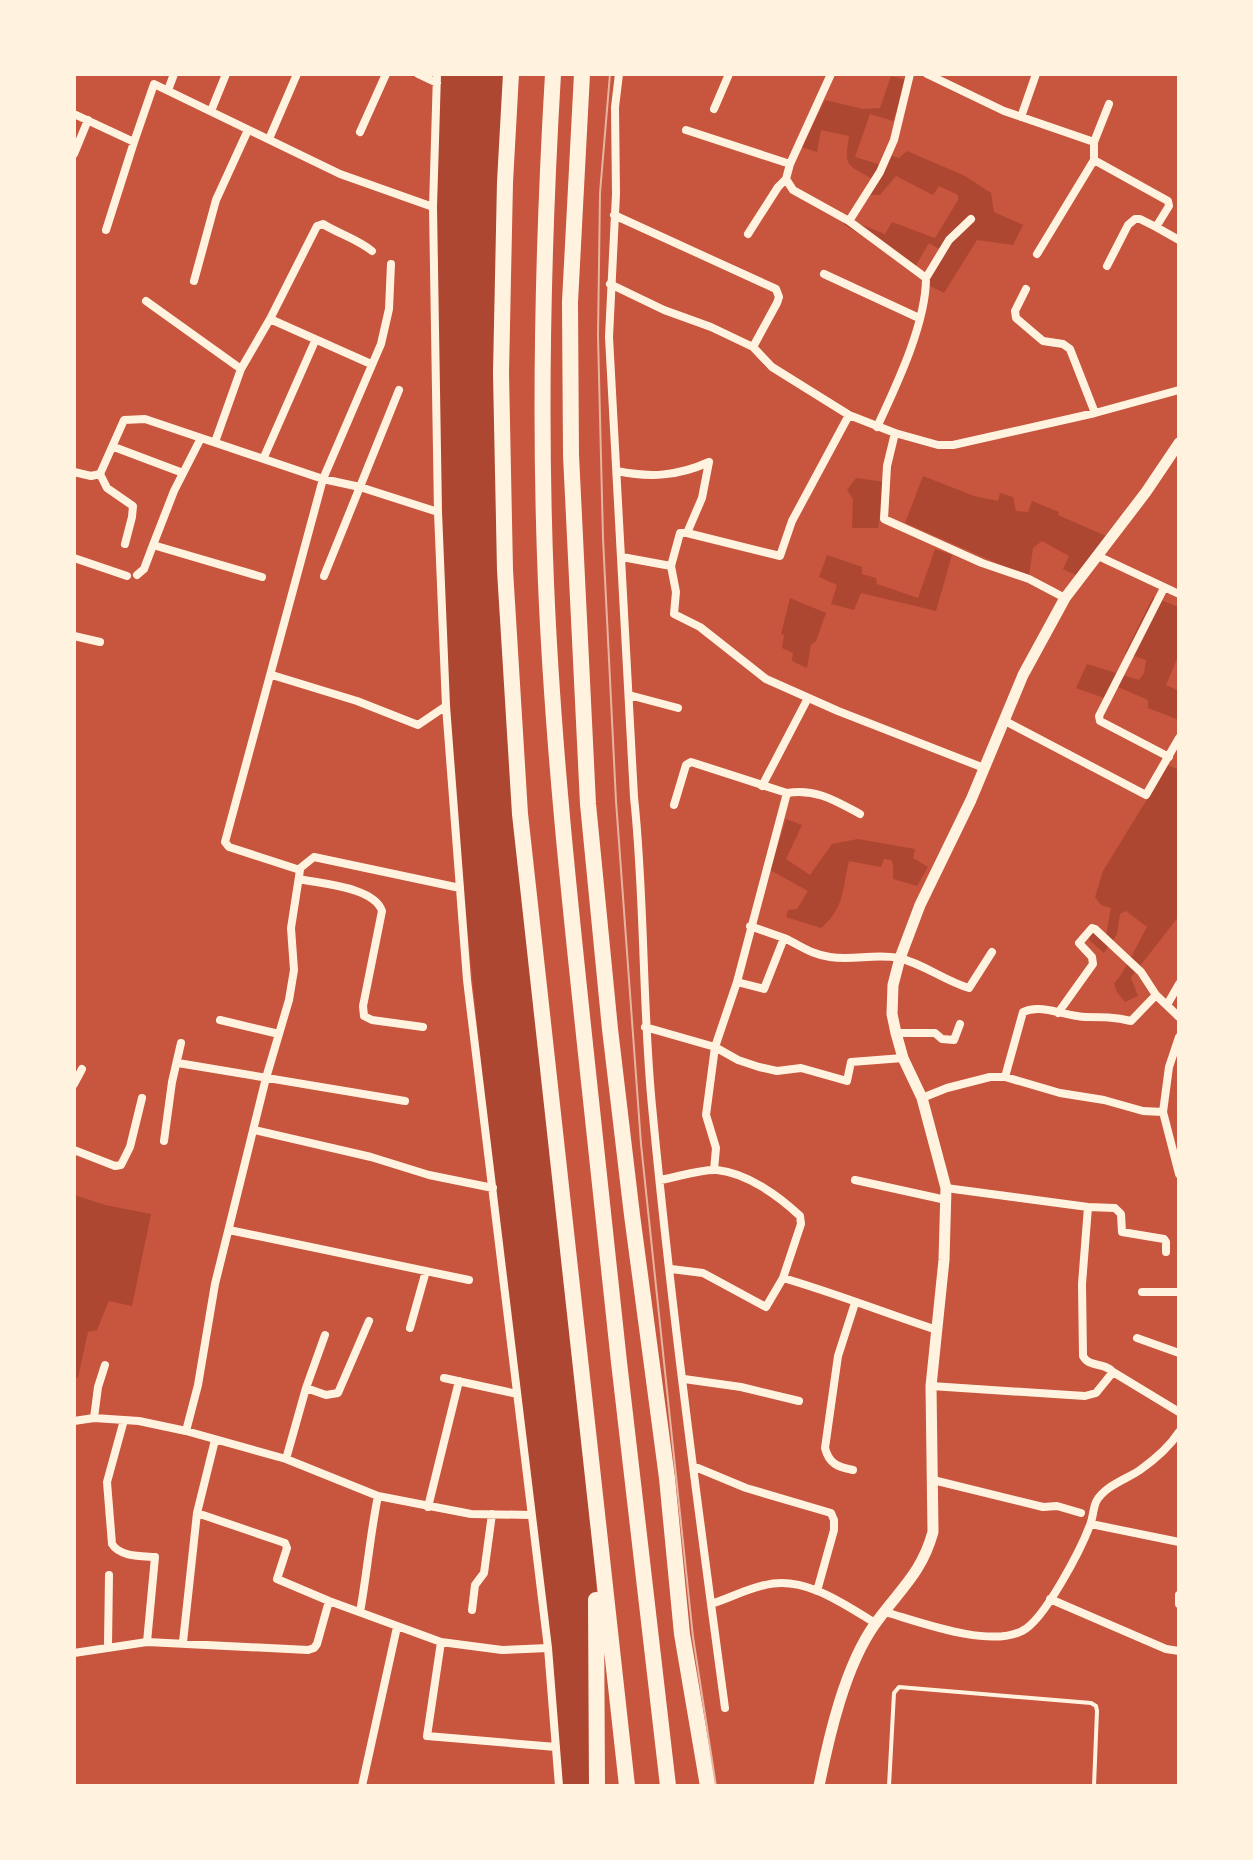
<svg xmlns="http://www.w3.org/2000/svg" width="1253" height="1860" viewBox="0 0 1253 1860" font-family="'PT Sans',sans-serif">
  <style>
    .green { fill: #ae4732 }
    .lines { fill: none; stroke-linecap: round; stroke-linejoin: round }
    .service { stroke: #fff3e0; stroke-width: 4 }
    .minor { stroke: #fff3e0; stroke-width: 8 }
    .tertiary { stroke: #fff3e0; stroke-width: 11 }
    .motorway { stroke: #fff3e0; stroke-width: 16 }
    .tram { stroke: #e9b49f; stroke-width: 2 }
  </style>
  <rect width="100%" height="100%" fill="#c8553d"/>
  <path class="green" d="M437,74H513L505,570L520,814L596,1521L597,1786H559L548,1648L493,1183L449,748L437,480L434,226Z
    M891,76L907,80L893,121L870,114L855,157L881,165L886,154L899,158L907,151L965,176L991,193L994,212L1023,225L1013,245L977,240L944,293L926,284L941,250L929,243L915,267L843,224L847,219L885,234L892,222L935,238L958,200V195L939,186L933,195L896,176L880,195H870L864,192L871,178C844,164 845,165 849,136L821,130L817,152L802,147L825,100L863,109L880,108Z
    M923,476L974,496L998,501L1000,493L1013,497L1016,511L1028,512L1032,501L1059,512L1058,515L1106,536L1078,576L1063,569L1069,556L1042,541L1033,548L1029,577L905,523Z
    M856,478L885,482L878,528H852L853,499L847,490Z
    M935,549L952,555L936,611L861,593L854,610L831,604L837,585L819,577L827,555L862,567V574L876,578L877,584L918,598Z
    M1153,597L1179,607V654L1166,685L1179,691V720L1148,708V700L1116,686L1107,699L1076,688L1087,664L1139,680L1144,673L1146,660L1125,653Z
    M790,598L826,613L816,641L811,645L807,668L792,661L793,653L782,648L784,635L781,634Z
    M1168,765L1179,770V916L1133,975L1131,978L1138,996L1125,1002L1117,992L1114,983C1124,975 1138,942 1147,927L1126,911L1120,914L1117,934L1104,953L1089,940V931L1106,935L1111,908L1101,905L1095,897L1103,871Z
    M786,819L802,825L786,859L810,875L832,844L858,839L915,849L913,858L928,867L917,886L893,879V864L891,860L884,859L881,867L849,861C842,889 845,908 821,928L786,917L788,910L797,909L808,891L770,870Z
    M74,1195L105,1205L151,1214L132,1306L109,1301L97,1330L88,1332L78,1378L74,1376Z"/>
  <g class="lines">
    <path class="service" d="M889,1786L894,1693L899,1687L1091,1703L1096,1706L1097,1711L1094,1786"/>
    <path class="minor" d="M418,74L437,83
      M619,74L615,107L616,194L609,337L634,797C645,900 642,1003 652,1106C671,1307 698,1508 725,1708
      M927,74L1004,111L1094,142V160L1168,201L1169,206L1156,227L1179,240
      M168,90L174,74
      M714,109L729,74
      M211,111L226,74
      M74,114L134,142L154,84L340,174L433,207L438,512L446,706L467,980L548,1648L559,1786
      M1021,117L1036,74
      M686,130L790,164
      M360,132L386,74
      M269,139L297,74
      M1094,142L1109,104
      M74,154L88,120
      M786,179L793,190L849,221L926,278C926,324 896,386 877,427
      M786,179L790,164L831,74
      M433,207L437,74
      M614,215L776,289L779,297L777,303L753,347
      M849,221L880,172L894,140L910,74
      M106,230L134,142
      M748,234L778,187L786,179
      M1037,254L1094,160
      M1107,266L1128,225L1135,219H1140L1156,227
      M824,274L919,318
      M926,278L949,240L971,219
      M194,281L216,200L248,130
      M610,284L664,310L711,327L753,347L772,367L849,415L895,433L938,445H953L1095,413L1179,390
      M1026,289L1015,311L1016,318L1043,341L1063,344L1070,349L1095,413
      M146,301L241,369
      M270,319L371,364
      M895,433L887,466L884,519L982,563L1029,579L1065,598
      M201,438L174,491L153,545L262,577
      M215,442L241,369L270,319L317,226L323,224C339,234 357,239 372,251
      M114,447L183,473
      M264,457L315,341
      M709,462L702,498L687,533L780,556L792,521L849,415
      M617,471C650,478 678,476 709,462
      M74,472L91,476L100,474L124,420L145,419L323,479L360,487L438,512
      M100,474L107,488L133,506L132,517L125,544
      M1098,556L1179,594
      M622,557L671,566L680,533H687
      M74,558L127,576
      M671,566L676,592L674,614L700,627L766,679L838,711L984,768
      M137,575L144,569L153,545
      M324,576L399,390
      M1164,588L1099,716L1100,721L1169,757
      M74,636L100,642
      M272,675L357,701L418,725L446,706
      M629,695L678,708
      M1005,721L1146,795L1179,738
      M762,786L808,698
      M787,793C816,788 836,801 860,814
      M299,869L314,857L460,888
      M299,879C322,884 374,887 382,911L363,1006L364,1016L372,1020L423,1027
      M750,926L784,938
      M737,982L764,989L784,938C800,945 812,955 830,957C854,961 874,953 899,958C924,964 945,981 969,988L992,952
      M1156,995L1179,1017
      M1167,1005L1179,984
      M220,1020L279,1034
      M645,1027L715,1047L737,982L787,793L691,762L686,765L674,805
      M896,1033H935L942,1039L954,1040L960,1024
      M1179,1037L1169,1067L1163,1112L1179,1174
      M178,1063L405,1101
      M1005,1077L1023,1012C1042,1003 1067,1017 1086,1017C1102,1017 1115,1017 1131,1021L1156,995L1141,972L1095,929L1092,928L1079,943L1092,957L1093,964L1058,1013
      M74,1084L82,1069
      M922,1098L947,1088L990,1077H1005L1060,1093L1104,1100L1143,1111L1163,1112
      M254,1130L371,1157L429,1175L493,1188
      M164,1141L172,1082L181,1043
      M74,1150L115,1166L121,1165L130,1147L142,1098
      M714,1170L716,1148L706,1115L715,1047L738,1060L759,1067L777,1071L801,1068L847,1081L851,1062L903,1058
      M660,1180C678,1177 700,1169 717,1170C747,1173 779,1196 800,1216L801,1224L783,1278C835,1293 885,1313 937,1330
      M855,1180L946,1200
      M946,1188L1088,1207L1115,1208L1121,1214L1122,1232L1164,1239L1166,1242V1252
      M1088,1207L1082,1284L1083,1356C1089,1368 1105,1362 1113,1372
      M229,1230L469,1280
      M671,1269L703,1273L766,1307L783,1278
      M1142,1292H1179
      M410,1328L426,1271
      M1137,1338L1179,1353
      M444,1378L517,1394
      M684,1379L741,1387L799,1401
      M931,1386L1085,1396L1096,1393L1113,1372L1179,1412
      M306,1388L326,1395L338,1393L369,1321
      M94,1418L98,1387L105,1365
      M124,1420L107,1482L112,1544C120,1557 141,1556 155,1557L147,1642
      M74,1421L94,1418L139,1421L186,1431L286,1459L378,1496L471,1514L531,1515
      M186,1431L198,1385L215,1284L266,1078L289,1000L294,970L291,928L300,870L229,847L225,842L323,479L381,344L389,309L391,264
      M286,1459L306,1388L325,1335
      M693,1466L746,1488L831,1513L834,1520V1530L817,1591
      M853,1470C838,1467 829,1464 825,1448L838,1356L855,1303
      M933,1480L1043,1507L1057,1506L1081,1513
      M428,1507L459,1381
      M197,1513L285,1543L287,1548L277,1579L329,1601L441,1642L502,1650L548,1648
      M1091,1524L1179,1542
      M1179,1595V1604
      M1050,1599L1166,1649L1179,1651
      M711,1604C729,1598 747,1589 765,1585C804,1575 844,1604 875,1623
      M472,1610L475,1585L484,1573L492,1514
      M360,1612C367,1574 370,1535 378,1496
      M885,1612C920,1622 988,1648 1022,1631C1044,1621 1081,1549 1090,1525C1093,1518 1093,1509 1096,1502C1104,1486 1127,1479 1140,1470C1154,1460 1170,1446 1179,1432
      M183,1642L197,1513L215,1440
      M441,1642L427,1736L556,1747
      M108,1645L109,1575
      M74,1653L147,1642L308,1650L314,1648L317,1644L329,1601
      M362,1786L397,1627"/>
    <path class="tertiary" d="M819,1786C829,1736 845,1666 875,1624C899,1590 921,1575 933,1532L931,1386L944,1260L946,1188L922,1098L903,1058L896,1033L892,1014L893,985L900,958L920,905L971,800L1023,675L1065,598L1146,492L1179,443"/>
    <path class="motorway" d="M511,74L505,182L501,373L505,570L520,814L627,1786
      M553,74C543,243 539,414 546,583C553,753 572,922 590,1091C614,1323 640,1554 668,1786
      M582,74L570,302L571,455L588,804L610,1029L632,1215L667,1478L682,1634L708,1786
      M596,1600L597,1786"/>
    <path class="tram" d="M610,74L600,193L598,336L603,538L616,801L641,1144L693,1637L716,1786"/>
  </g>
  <rect width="1253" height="1860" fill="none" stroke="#fff3e0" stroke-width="152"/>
</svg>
